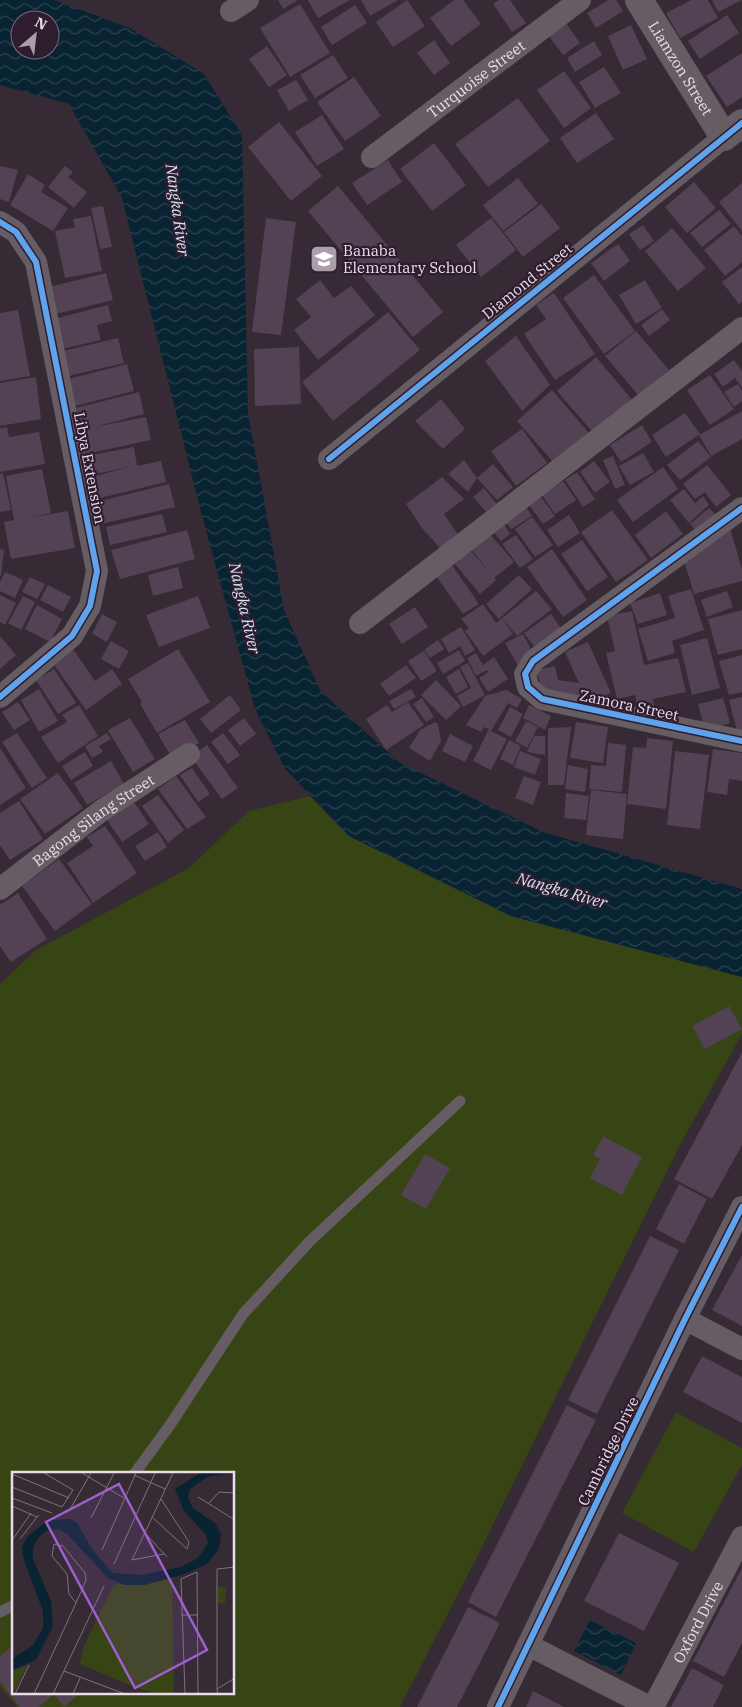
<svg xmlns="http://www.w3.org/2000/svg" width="742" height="1707" viewBox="0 0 742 1707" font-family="'IBM Plex Serif',serif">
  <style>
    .green { fill: #374413; fill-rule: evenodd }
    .water { fill: url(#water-waves); fill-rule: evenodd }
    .building { fill: #524254 }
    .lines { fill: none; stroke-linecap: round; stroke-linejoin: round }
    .service { stroke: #655c64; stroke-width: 11 }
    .minor { stroke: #655c64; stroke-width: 22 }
    .tertiary { stroke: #655c64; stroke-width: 28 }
    .cycleway-casing { stroke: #2f1d2f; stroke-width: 9 }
    .cycleway { stroke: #60a3ed; stroke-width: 6 }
    .labels { text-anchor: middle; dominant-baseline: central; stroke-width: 4.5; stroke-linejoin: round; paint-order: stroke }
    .street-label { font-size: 15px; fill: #eadde9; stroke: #2f1d2f }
    .poi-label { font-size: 15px; fill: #eadde9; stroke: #2f1d2f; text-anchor: start }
    .water-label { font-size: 16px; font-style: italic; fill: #d2e7f5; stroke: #2f1d2f }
    .inset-road { fill: none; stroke: #7e727d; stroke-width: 1 }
    .view { fill: #9c61cc; fill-opacity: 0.15; stroke: #9c61cc; stroke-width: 2.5 }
    .inset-edge { fill: none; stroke: #eadde9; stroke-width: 2.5 }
  </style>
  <defs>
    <pattern id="water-waves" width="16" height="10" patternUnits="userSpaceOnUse" patternTransform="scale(1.25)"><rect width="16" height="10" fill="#082331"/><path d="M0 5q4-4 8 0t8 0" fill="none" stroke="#2c424f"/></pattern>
  </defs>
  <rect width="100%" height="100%" fill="#362a35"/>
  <path class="green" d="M310,796L349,836L511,916L742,977V1034L681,1143L478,1555L400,1707H17L0,1686V984L36,950L189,868L249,811ZM14,1473H234V1693H14Z
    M676,1412L742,1448V1465L694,1552L622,1513Z"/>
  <path class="water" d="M0,0H54L130,28L204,74L242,135L248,413L284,610L321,692L400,763L543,832L742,889V977L511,916L349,836L285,769L255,709L201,512L122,198L69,104L0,85ZM20,20H50V50H20Z
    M590,1620L636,1643L621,1675L574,1651Z"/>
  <path class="building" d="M278,0H298L283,9Z
    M308,0H350L318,18Z
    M361,0H398L370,16Z
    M407,0L425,26L393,47L376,22Z
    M454,0H463L481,24L451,46L430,18Z
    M499,0H510L526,23L512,32L493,4Z
    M608,0H616L623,11L596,28L587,13Z
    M691,0H708L718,18L680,38L666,13Z
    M712,0H742L718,12Z
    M300,4L330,53L290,77L260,28Z
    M355,5L367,23L332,45L321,27Z
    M727,15L739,33L700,59L688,41Z
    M566,23L580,43L563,55L548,35Z
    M631,25L647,59L623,70L608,36Z
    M434,40L450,63L434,75L417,53Z
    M594,41L602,55L575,72L567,58Z
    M267,46L287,75L269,87L249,59Z
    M742,53V97L727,107L706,76Z
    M333,55L348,78L315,98L300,75Z
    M604,67L621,93L595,108L579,82Z
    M564,71L591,108L564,128L537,90Z
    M354,77L381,116L345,141L317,102Z
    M296,80L308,100L289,111L277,90Z
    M518,98L550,141L488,187L455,144Z
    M596,113L614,139L577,163L560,138Z
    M322,115L344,149L317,166L295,132Z
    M279,122L322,176L291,201L248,147Z
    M434,143L466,185L432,211L400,169Z
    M388,160L402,182L367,205L352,183Z
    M0,166L18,170L9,202L0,199Z
    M65,166L73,172L68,177L87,192L74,208L48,187Z
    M28,174L45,185L41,192L68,208L53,231L10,205Z
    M518,178L538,204L503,231L483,205Z
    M694,182L716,208L687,233L665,207Z
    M742,183V231L719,202Z
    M338,186L443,312L413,337L308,211Z
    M541,204L560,228L523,257L504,232Z
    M103,206L112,247L100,249L91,208Z
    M719,210L731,224L702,247L690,233Z
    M91,216L102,271L65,278L55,231L75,227L73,219Z
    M266,218L296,222L281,335L252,332Z
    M491,218L516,250L481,277L456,245Z
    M643,225L654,241L640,250L629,234Z
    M734,226L742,236V262L725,276L704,250Z
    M672,228L706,268L678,291L645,251Z
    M618,244L630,261L604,281L591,263Z
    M742,267V302L739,304L722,282Z
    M106,273L113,300L56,314L49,287Z
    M594,275L635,331L604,354L563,298Z
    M320,280L334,298L351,286L375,315L318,360L294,330L311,317L296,299Z
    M645,280L662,308L636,324L619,295Z
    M554,293L595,354L555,380L524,334L546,319L536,305Z
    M108,305L112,321L97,325L101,340L62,349L54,319Z
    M662,309L670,320L649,336L641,325Z
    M18,310L30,376L0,381V313Z
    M388,312L420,350L333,421L302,382Z
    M636,331L669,370L639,396L605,356Z
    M516,336L550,385L522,411L485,361Z
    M118,338L124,363L69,376L63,351Z
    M299,347L301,404L255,406L254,349Z
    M596,357L634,402L595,435L557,391Z
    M734,360L742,371V388L735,378L723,387L714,374Z
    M127,364L134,391L75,406L68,379Z
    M710,375L734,409L710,425L687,390Z
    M36,377L41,419L0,426V383Z
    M738,384L742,391V401L734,407L724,392Z
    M552,390L589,433L554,463L517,421Z
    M139,392L144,414L94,427L146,417L151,440L86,454L76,408Z
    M441,399L465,429L443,449L415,421Z
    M742,411V439L711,456L699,435Z
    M685,413L700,434L666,457L652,435Z
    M642,425L652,442L621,462L610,445Z
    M7,427L9,437L39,432L45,464L0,472V428Z
    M522,429L547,463L516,486L491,451Z
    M698,441L711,457L680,480L667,465Z
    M134,447L137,466L161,461L166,482L96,499L91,477L130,467L90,475L86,456Z
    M643,453L654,472L630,485L619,466Z
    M613,456L625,485L615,489L603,460Z
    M464,460L477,478L468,492L448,474Z
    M594,461L610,482L595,493L580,472Z
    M493,464L513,487L497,500L477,478Z
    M707,465L731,495L716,507L705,492L695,499L683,484Z
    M663,467L678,489L633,522L617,500Z
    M42,469L51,513L29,518L68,511L75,548L11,559L4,522L14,520L6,476Z
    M577,472L595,499L583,507L565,480Z
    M3,473L11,510L0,512V474Z
    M442,477L464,499L444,514L461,539L440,548L422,528L406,504Z
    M563,481L576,500L555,514L542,495Z
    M169,484L175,507L101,524L96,502Z
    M484,488L497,504L486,512L473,497Z
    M684,489L695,503L703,496L709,505L689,523L670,500Z
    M541,497L555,516L543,524L529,505Z
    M526,507L532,516L511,529L505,521Z
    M709,508L716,515L696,531L690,524Z
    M612,510L648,560L616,582L581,532Z
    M666,511L683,534L651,558L635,535Z
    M162,514L167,532L110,545L106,527Z
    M569,515L580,533L558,547L547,530Z
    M532,517L553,545L535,557L515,529Z
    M504,524L510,534L501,541L494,532Z
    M730,528L742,569V581L694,594L684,560Z
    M187,530L195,559L120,579L111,550Z
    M489,533L514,562L494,578L496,580L480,594L454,563L470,550L491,574L470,548Z
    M516,535L533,559L520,568L502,544Z
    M582,540L608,577L587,591L561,554Z
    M0,549L4,550L1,576H0Z
    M552,549L587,600L563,617L527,567Z
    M452,565L479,604L463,614L436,576Z
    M178,567L183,588L153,596L148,575Z
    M5,572L23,580L15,598L0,591V582Z
    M519,575L532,589L499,619L486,604Z
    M30,577L45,584L37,599L22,592Z
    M48,585L71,597L63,612L40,600Z
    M691,589L704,630L672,641L675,653L648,661L638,629L675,618L668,596Z
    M536,591L552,609L517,636L502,618Z
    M727,591L733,607L707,617L701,600Z
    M660,593L667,615L638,624L630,603Z
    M0,595L16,603L5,625L0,622Z
    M23,596L35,602L21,630L8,623Z
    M198,596L210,628L159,647L146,615Z
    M483,604L496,623L502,618L513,634L483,656L465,631L469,628L461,619Z
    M37,605L62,619L50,642L25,629Z
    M415,607L428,627L402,644L389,624Z
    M742,610V649L718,655L708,619Z
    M632,611L644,665L678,658L686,692L653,699L655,709L639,712L635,695L617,699L606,653L615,651L607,616Z
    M102,614L117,622L107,642L92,634Z
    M551,614L562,630L536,649L524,633Z
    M461,627L475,650L465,656L460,646L449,653L441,639Z
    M523,634L534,655L517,664L505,643Z
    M0,636L16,655L0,669Z
    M707,638L720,688L692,695L680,645Z
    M438,640L444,649L430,658L424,650Z
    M111,641L129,651L119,669L101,659Z
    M588,642L611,693L588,703L541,688L537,670L555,666L558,680L579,683L565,652Z
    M73,649L95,681L112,669L122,684L86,710L53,663Z
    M178,649L210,702L157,733L140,704L142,702L128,679Z
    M459,650L465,661L443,674L437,663Z
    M424,651L437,671L421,681L408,661Z
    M476,653L483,665L494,657L508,679L488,692L479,678L488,672L487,670L476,676L467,658Z
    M742,655V692L729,695L719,661Z
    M468,663L485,695L463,707L457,696L471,688L460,667Z
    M406,665L416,678L389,696L380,684Z
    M54,669L76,703L58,714L36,680Z
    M459,669L468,687L456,694L446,677Z
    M436,680L461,706L446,720L421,695Z
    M39,689L58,721L39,732L21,700Z
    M411,689L416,697L394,709L389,701Z
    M506,690L522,699L517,708L508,703L491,731L507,739L491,770L473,761L489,729L484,727L481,732L466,725L485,696Z
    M230,695L241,710L211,733L200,719Z
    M742,697V730L737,731L729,700Z
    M422,698L434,717L426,722L413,704Z
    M723,698L730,723L705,730L698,704Z
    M18,702L30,720L14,730L2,712Z
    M408,702L424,725L386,750L366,719L387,705L392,712Z
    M79,705L98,736L58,763L41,737L67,722L62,715Z
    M529,705L551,716L545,730L523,718Z
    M510,707L523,714L511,737L498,730Z
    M130,718L155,759L133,772L108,730Z
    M244,718L256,734L240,746L228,730Z
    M185,720L199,743L172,758L158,734Z
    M526,721L538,727L527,748L515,741Z
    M435,722L438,724L441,741L430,761L409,748L420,730Z
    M576,722L608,727L603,763L570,758Z
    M571,727L564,785H548V728Z
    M17,733L47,778L32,788L2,742Z
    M107,733L111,739L99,746L103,752L92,758L85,746Z
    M223,733L240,755L228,764L211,742Z
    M450,734L473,746L465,762L442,751Z
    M534,736H545V755L527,752Z
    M647,738L673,741L666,809L627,804L633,747L646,748Z
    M509,740L521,746L513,765L500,759Z
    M608,743L626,745L622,792L589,789L591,765L606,766Z
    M207,745L238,788L222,799L191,757Z
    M0,748L26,788L0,805Z
    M713,749L742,753V781L729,779L727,795L707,792Z
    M520,751L541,759L535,775L514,767Z
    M675,751L709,755L700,829L667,825Z
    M85,752L93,766L71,780L62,766Z
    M111,761L124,784L87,805L74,783Z
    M568,765L588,769L585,792L565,789Z
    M192,768L210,794L198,802L180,775Z
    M58,773L83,808L45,834L20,799Z
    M176,776L206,817L187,829L158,789Z
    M524,776L541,782L533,805L515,798Z
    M591,790L627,794L623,839L586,835Z
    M566,793L589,796L586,820L564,818Z
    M158,795L184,830L168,843L142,806Z
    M19,801L43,839L10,860L0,845V813Z
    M134,802L149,824L122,842L107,820Z
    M105,826L137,873L93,903L67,863L93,846L87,837Z
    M158,832L167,847L145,861L135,846Z
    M59,859L92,904L55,931L22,886Z
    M18,893L47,939L11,962L0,946V905Z
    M729,1006L742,1029L705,1049L692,1026Z
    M742,1052V1145L712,1199L674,1179Z
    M603,1136L642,1157L622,1195L590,1178L600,1159L593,1155Z
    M425,1154L450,1168L426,1209L401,1195Z
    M679,1184L707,1199L684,1244L656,1229Z
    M650,1236L679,1250L597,1414L568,1400Z
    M742,1255V1326L712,1310Z
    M702,1356L742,1377V1423L683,1392Z
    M567,1405L596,1420L496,1617L468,1602Z
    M619,1533L679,1563L644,1631L584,1601Z
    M742,1568V1643L724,1677L693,1661Z
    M468,1607L500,1623L492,1639L457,1707H417Z
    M14,1645V1693H51L53,1695L39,1707H20L0,1682V1656Z
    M692,1668L724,1685L713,1707H671Z
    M533,1691L564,1707H526Z
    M53,1693H78L79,1694L64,1707Z"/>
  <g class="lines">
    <path class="service" d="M135,1473L170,1425L243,1314L310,1241L460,1101
      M0,1612L14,1605"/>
    <g class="minor">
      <path d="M231,11L248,0"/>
      <path id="s1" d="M372,157L580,0"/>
      <path d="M0,222L16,232L36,262L97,571L90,606L72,636L0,697"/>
      <path d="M329,459L724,137"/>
      <path d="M742,508L533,661L525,674L528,687L542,699L742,741"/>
      <path d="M360,623L742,328"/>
      <path id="s2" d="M0,889L101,811L189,754"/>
      <path d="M685,1319L742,1349"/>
      <path d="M528,1645L650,1707"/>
      <path d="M498,1707L685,1319L742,1207"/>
      <path id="s3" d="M653,1707L742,1537"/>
    </g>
    <path class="tertiary" id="s4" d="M639,0L724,137L742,123"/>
    <defs>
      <path id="cycleway" d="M0,222L16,232L36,262L97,571L90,606L72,636L0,697
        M329,459L742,123
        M742,508L533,661L525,674L528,687L542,699L742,741
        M498,1707L685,1319L742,1207"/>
    </defs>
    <use href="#cycleway" class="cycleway-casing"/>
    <use href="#cycleway" class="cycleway"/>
  </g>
  <defs>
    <symbol id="school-square" viewBox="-11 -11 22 22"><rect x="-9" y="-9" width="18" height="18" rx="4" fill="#ab9eaa" stroke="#2f1d2f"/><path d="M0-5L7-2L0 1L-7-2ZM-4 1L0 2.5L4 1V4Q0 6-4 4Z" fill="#fff"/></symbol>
  </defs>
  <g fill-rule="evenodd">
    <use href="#school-square" x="308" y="243" width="32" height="32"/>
  </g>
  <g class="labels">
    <g class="street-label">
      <text stroke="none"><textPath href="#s4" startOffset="80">Liamzon Street</textPath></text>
      <text stroke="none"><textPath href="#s1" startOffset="130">Turquoise Street</textPath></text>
      <text transform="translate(527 281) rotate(-39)">Diamond Street</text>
      <text transform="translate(90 468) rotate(79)">Libya Extension</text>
      <text transform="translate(629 705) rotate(12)">Zamora Street</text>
      <text stroke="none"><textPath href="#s2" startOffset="116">Bagong Silang Street</textPath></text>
      <text transform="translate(608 1451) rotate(-64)">Cambridge Drive</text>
      <text stroke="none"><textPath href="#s3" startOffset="96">Oxford Drive</textPath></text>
    </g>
    <g class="poi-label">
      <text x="343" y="250">Banaba<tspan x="343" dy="17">Elementary School</tspan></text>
    </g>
    <g class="water-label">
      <text transform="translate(178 210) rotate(82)">Nangka River</text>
      <text transform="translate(245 608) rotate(77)">Nangka River</text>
      <text transform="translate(562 890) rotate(16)">Nangka River</text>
    </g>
  </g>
  <g transform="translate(12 1472)">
    <rect width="222" height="222" fill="#362a35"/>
    <path d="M160,106L162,222H145L125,216L68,192L72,174L100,116L106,111L132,113ZM206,115H214L213,132L206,131ZM16,193L3,218L0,216V199Z" fill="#374413"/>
    <path d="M188,1H222L195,5L178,17L176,26L181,36L203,51L209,62L207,77L195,92L173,102L132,113H112L96,106L56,63L47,57L34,59L27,65L21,75V87L39,129L41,154L24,188L0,198V187L21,173L31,156V139L12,88L10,75L16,64L37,48L58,47L65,51L80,77L101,101L130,103L169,95L186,86L196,71L194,63L172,39L163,17Z" fill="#082331"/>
    <path class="inset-road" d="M70,1L112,26M0,2L57,26M122,3L153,17M0,15L50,35L61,18L32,1M186,25L223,48M0,26L40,41M197,31L207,20L223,21M0,34L25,45L27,43M57,39L79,1M140,45L175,77L177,70L149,27M79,46L102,1M133,61L155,85M1,67L19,41M8,67L25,45M90,78L124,1M152,82L120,88L161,1M102,92L143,1M169,143H186M52,199L113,222M205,217V97L223,95M3,222L17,193M22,222L64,131L74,108L73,101L51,74L42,72L40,84L55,102L57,122L64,131M41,222L92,114M61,222L68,206M173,222L169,107L185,100L186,222M206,222L205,217L223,206"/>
    <path class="view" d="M107,12L195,178L123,216L34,50Z"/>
    <rect width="222" height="222" class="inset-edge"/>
  </g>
  <g transform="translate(35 35) rotate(28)"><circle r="24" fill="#2f1d2f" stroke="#7a6a79"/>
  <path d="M0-4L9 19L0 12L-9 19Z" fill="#ab9eaa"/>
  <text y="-8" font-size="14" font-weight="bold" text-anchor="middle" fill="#eadde9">N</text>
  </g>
</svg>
